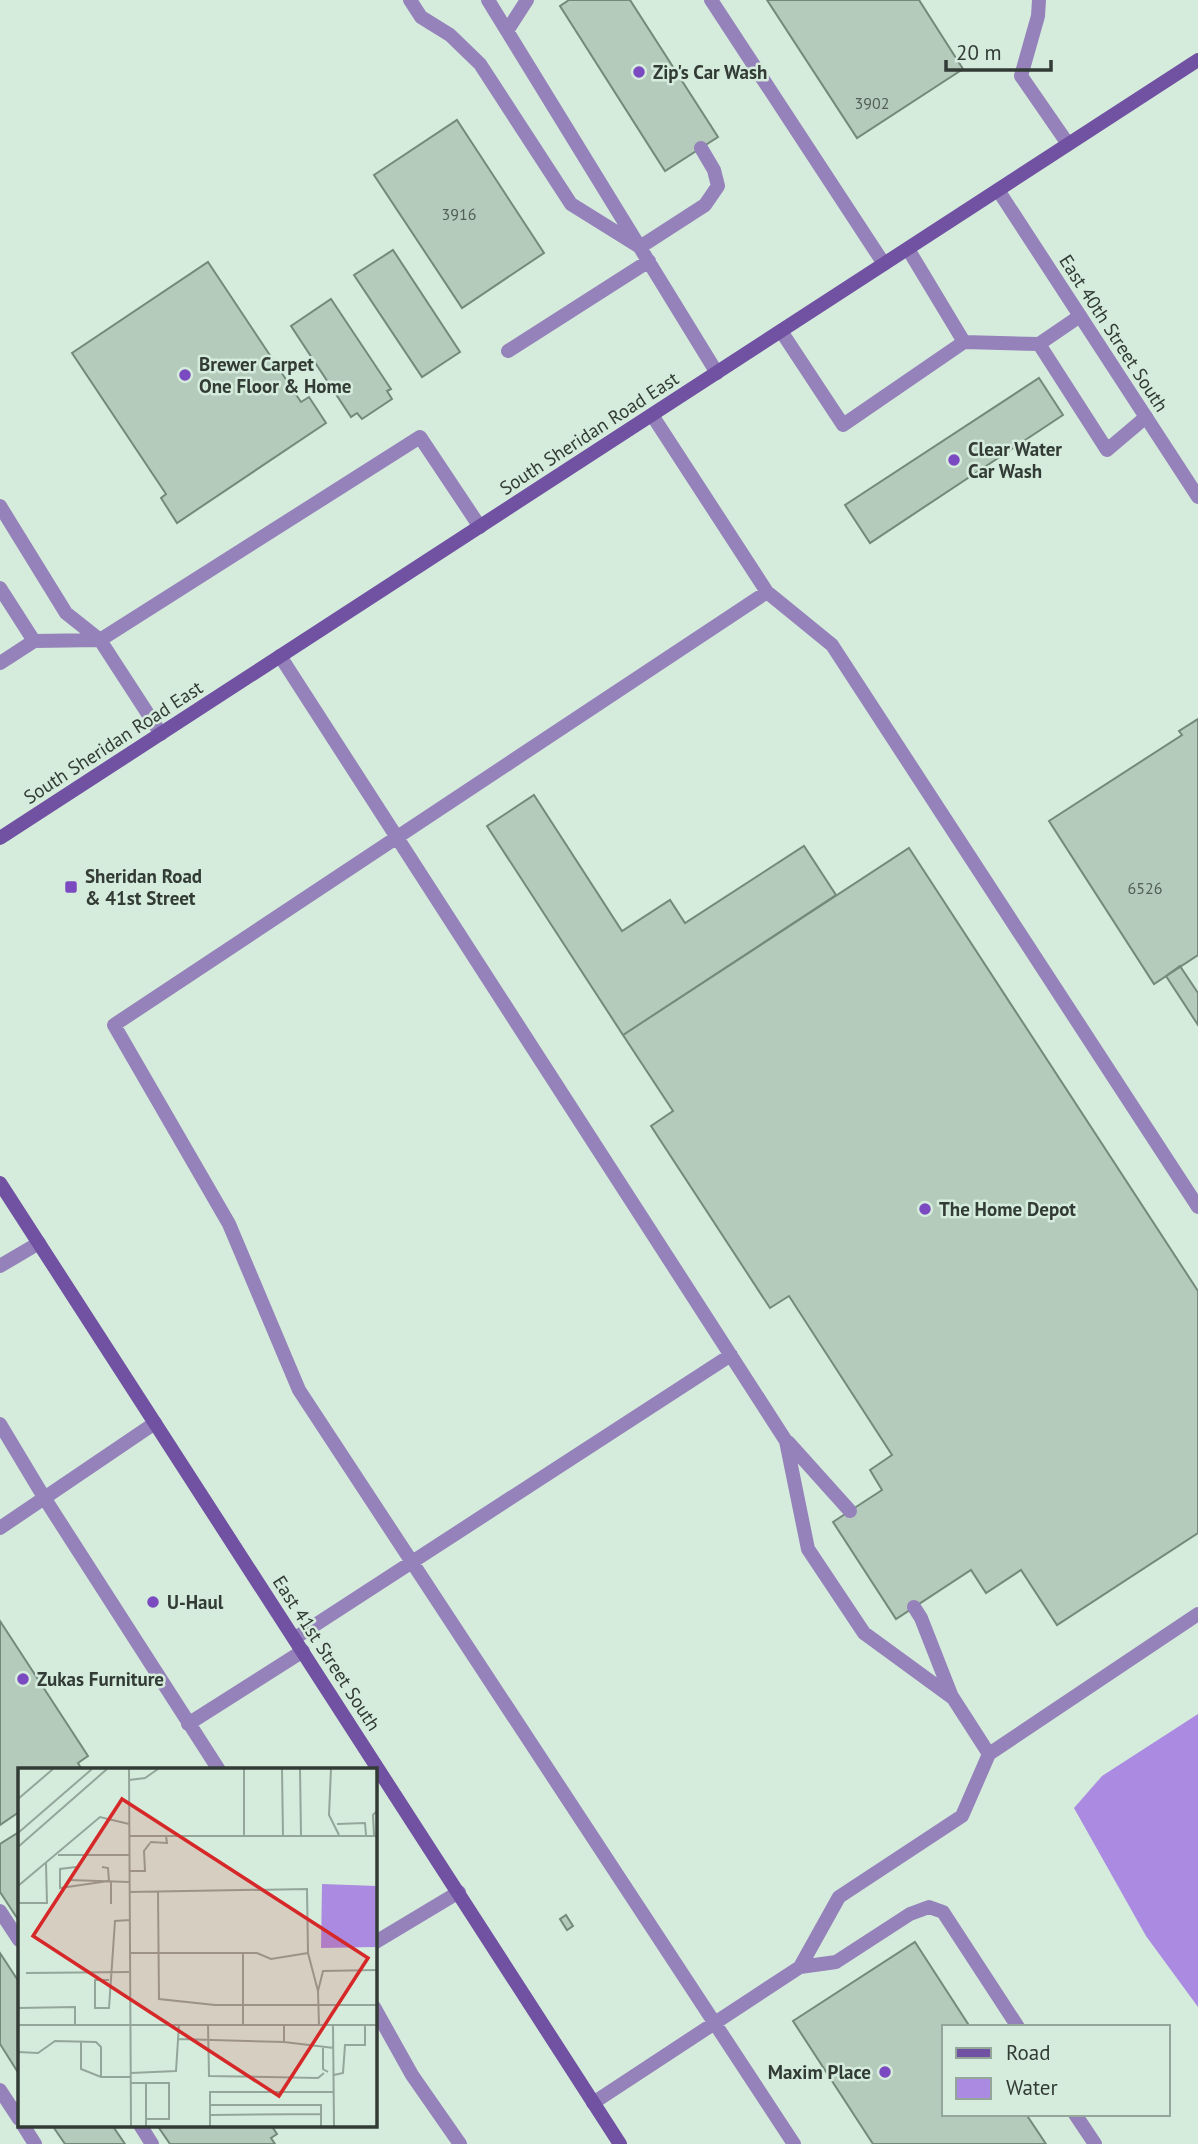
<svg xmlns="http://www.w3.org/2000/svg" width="1198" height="2144" viewBox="0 0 1198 2144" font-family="'PT Sans',sans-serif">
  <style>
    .water { fill: #aa8be1 }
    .building { fill: #b4caba; stroke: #74897a; stroke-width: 2 }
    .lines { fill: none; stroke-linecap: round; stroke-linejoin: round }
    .service { stroke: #9582ba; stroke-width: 14 }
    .minor { stroke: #9582ba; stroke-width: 14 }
    .secondary { stroke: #7051a2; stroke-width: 14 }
    .poi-dot { fill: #7b49c0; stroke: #d5ecdc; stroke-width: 2.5 }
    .labels { text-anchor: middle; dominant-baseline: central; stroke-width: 5; stroke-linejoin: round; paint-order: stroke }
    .number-label { font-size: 16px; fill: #525f56 }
    .poi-label { font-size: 19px; font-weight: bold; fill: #323b35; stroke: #d5ecdc; text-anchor: start }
    .street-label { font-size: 19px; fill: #323b35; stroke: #d5ecdc }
    .inset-road { fill: none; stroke: #94a599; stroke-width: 2 }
    .view { fill: #d62828; fill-opacity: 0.15; stroke: #d62828; stroke-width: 3.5 }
    .inset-edge { fill: none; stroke: #323b35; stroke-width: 3.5 }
  </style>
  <rect width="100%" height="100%" fill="#d5ecdc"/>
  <path class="water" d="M1198,1714V2007L1146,1936L1074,1808L1102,1776Z"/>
  <path class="building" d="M569,0H630L718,137L665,171L560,6Z
    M767,0H919L963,69L857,138Z
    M457,120L544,253L462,308L374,175Z
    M393,250L460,352L422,377L354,275Z
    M208,262L301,402L309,397L326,423L177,523L161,498L166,494L72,353Z
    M331,299L391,389L387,391L392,399L362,419L357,413L351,417L291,326Z
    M1039,378L1063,415L870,543L845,505Z
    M1198,719V955L1154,984L1049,821L1182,735L1179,731Z
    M534,795L622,931L670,900L685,923L804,846L836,895L623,1035L487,826Z
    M909,848L1198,1291V1533L1057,1625L1021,1570L986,1593L971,1570L896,1619L833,1522L882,1490L870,1470L892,1455L789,1296L770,1308L651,1126L673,1111L623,1035Z
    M1180,966L1198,993V1025L1166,976Z
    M0,1621L88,1756L78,1763L82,1770H19V1812L0,1825Z
    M19,1832V1921L0,1892V1844Z
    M566,1915L573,1926L567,1930L560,1919Z
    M915,1942L970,2027H944V2114H1026L1046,2144H873L793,2021Z
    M0,1953L19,1982V2074L0,2044Z
    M52,2125H112L125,2144H65Z
    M157,2125H271L277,2134L271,2138L275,2144H170Z"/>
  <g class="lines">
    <path class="service" d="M410,0L421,17L450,35L480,64L571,204L640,247L705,205L718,186L714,170L701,148
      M488,0L717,373
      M711,0L884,264
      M1039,0L1038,16L1021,76L1068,144
      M507,31L527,0
      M908,249L964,342
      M1080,316L1039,344L1107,450L1146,417
      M781,331L843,425L964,342L1039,344
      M508,351L649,261
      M652,415L767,592L832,645L1198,1207
      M0,506L66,613L100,640L161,734
      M0,588L34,641
      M767,592L114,1025L229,1224L299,1390L794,2144
      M280,656L786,1441L808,1549L864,1633L953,1698L989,1754
      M0,663L34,641L100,640L420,437L480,527
      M0,1266L39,1243
      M0,1424L45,1499L219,1770
      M788,1442L850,1511
      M0,1528L155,1423
      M914,1607L921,1618L952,1697
      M295,1638L731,1355
      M188,1724L303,1651
      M0,1911L19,1940
      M374,1943L459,1892
      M800,1967L836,1962L910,1914L929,1907L943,1912L1018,2027
      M374,2007L412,2075L460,2144
      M0,2090L19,2119
      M593,2103L800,1967L839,1897L962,1816L989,1754L1198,1614
      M1075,2114L1095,2144
      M23,2125L35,2144
      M140,2125L152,2144"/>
    <path class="minor" d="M998,190L1198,497"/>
    <path class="secondary" d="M0,838L1198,60
      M0,1183L620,2144"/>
  </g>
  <g class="poi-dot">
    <circle cx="639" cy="72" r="7"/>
    <circle cx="185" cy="375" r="7"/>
    <circle cx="954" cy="460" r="7"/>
    <rect x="64" y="880" width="14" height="14" rx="3.5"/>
    <circle cx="925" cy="1209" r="7"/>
    <circle cx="153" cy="1602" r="7"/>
    <circle cx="23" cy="1679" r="7"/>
    <circle cx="885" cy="2072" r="7"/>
  </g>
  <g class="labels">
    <g class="number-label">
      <text x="872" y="103">3902</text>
      <text x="459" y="214">3916</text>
      <text x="1145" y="888">6526</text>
    </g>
    <g class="poi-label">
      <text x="653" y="72">Zip's Car Wash</text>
      <text x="199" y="364">Brewer Carpet<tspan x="199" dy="22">One Floor &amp; Home</tspan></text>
      <text x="968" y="449">Clear Water<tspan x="968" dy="22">Car Wash</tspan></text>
      <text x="85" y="876">Sheridan Road<tspan x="85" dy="22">&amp; 41st Street</tspan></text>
      <text x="939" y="1209">The Home Depot</text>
      <text x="167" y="1602">U-Haul</text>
      <text x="37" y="1679">Zukas Furniture</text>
      <text x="871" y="2072" text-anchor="end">Maxim Place</text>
    </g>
    <g class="street-label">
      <text transform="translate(1114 333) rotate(57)">East 40th Street South</text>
      <text transform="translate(589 433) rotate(-33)">South Sheridan Road East</text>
      <text transform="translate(113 742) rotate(-33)">South Sheridan Road East</text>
      <text transform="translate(327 1653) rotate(57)">East 41st Street South</text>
    </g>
  </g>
  <g transform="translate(18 1768)">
    <rect width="359" height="359" fill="#d5ecdc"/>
    <path d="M304,116L359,118V179L303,180Z" fill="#aa8be1"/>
    <path class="inset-road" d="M111,1L113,358M264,1L265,68M282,1L283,68M313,1L311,47L321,67M111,12L127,10L140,1M0,31L35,1M319,56L347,55L348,67M0,65L74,1M356,67L355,47L359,43M111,68H359M226,68V1M132,74L149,75L148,68M0,79L89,1M40,87H111M58,99L42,101V120L91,113L90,100L84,99M111,103H127L126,83L132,75M51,112L111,114M0,118L82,49L111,56M111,124L289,121L290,185L300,223L301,257M140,124L141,231L197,237H359M0,135H29L28,95M93,136V113M111,185H239L253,191L290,185M8,205L111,204M91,212H77V240H91L97,153L111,152M300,223L305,203L359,202M0,240L57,239V257M190,256L191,308L300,310L306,305M225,256V185M0,257H359M315,257L316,358M160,271L266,274V257M63,273V301L83,309H113M266,274L316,280M305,280V301L310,304M0,284L20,285L37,273L78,274L83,279V309M113,305L158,303L161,256M316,307L325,305L327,277H347V257M128,314V358M113,315H151V351H128M192,337H303V358M192,347L303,346M192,358V324H316"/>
    <path class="view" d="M104,31L350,190L261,328L15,168Z"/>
    <rect width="359" height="359" class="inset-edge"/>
  </g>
  <rect x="942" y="2025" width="228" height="91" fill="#d5ecdc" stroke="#94a599" stroke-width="2"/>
  <rect x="956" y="2048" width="35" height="10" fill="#7051a2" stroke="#94a599" stroke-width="2"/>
  <text x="1006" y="2060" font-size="21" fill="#323b35">Road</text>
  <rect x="956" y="2078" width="35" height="21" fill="#aa8be1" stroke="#94a599" stroke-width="2"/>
  <text x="1006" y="2095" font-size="21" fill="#323b35">Water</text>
  <path d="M946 60v10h105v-10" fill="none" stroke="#323b35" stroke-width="3.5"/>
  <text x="956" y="60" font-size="21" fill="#323b35" stroke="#d5ecdc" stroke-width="5" paint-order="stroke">20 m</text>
</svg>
